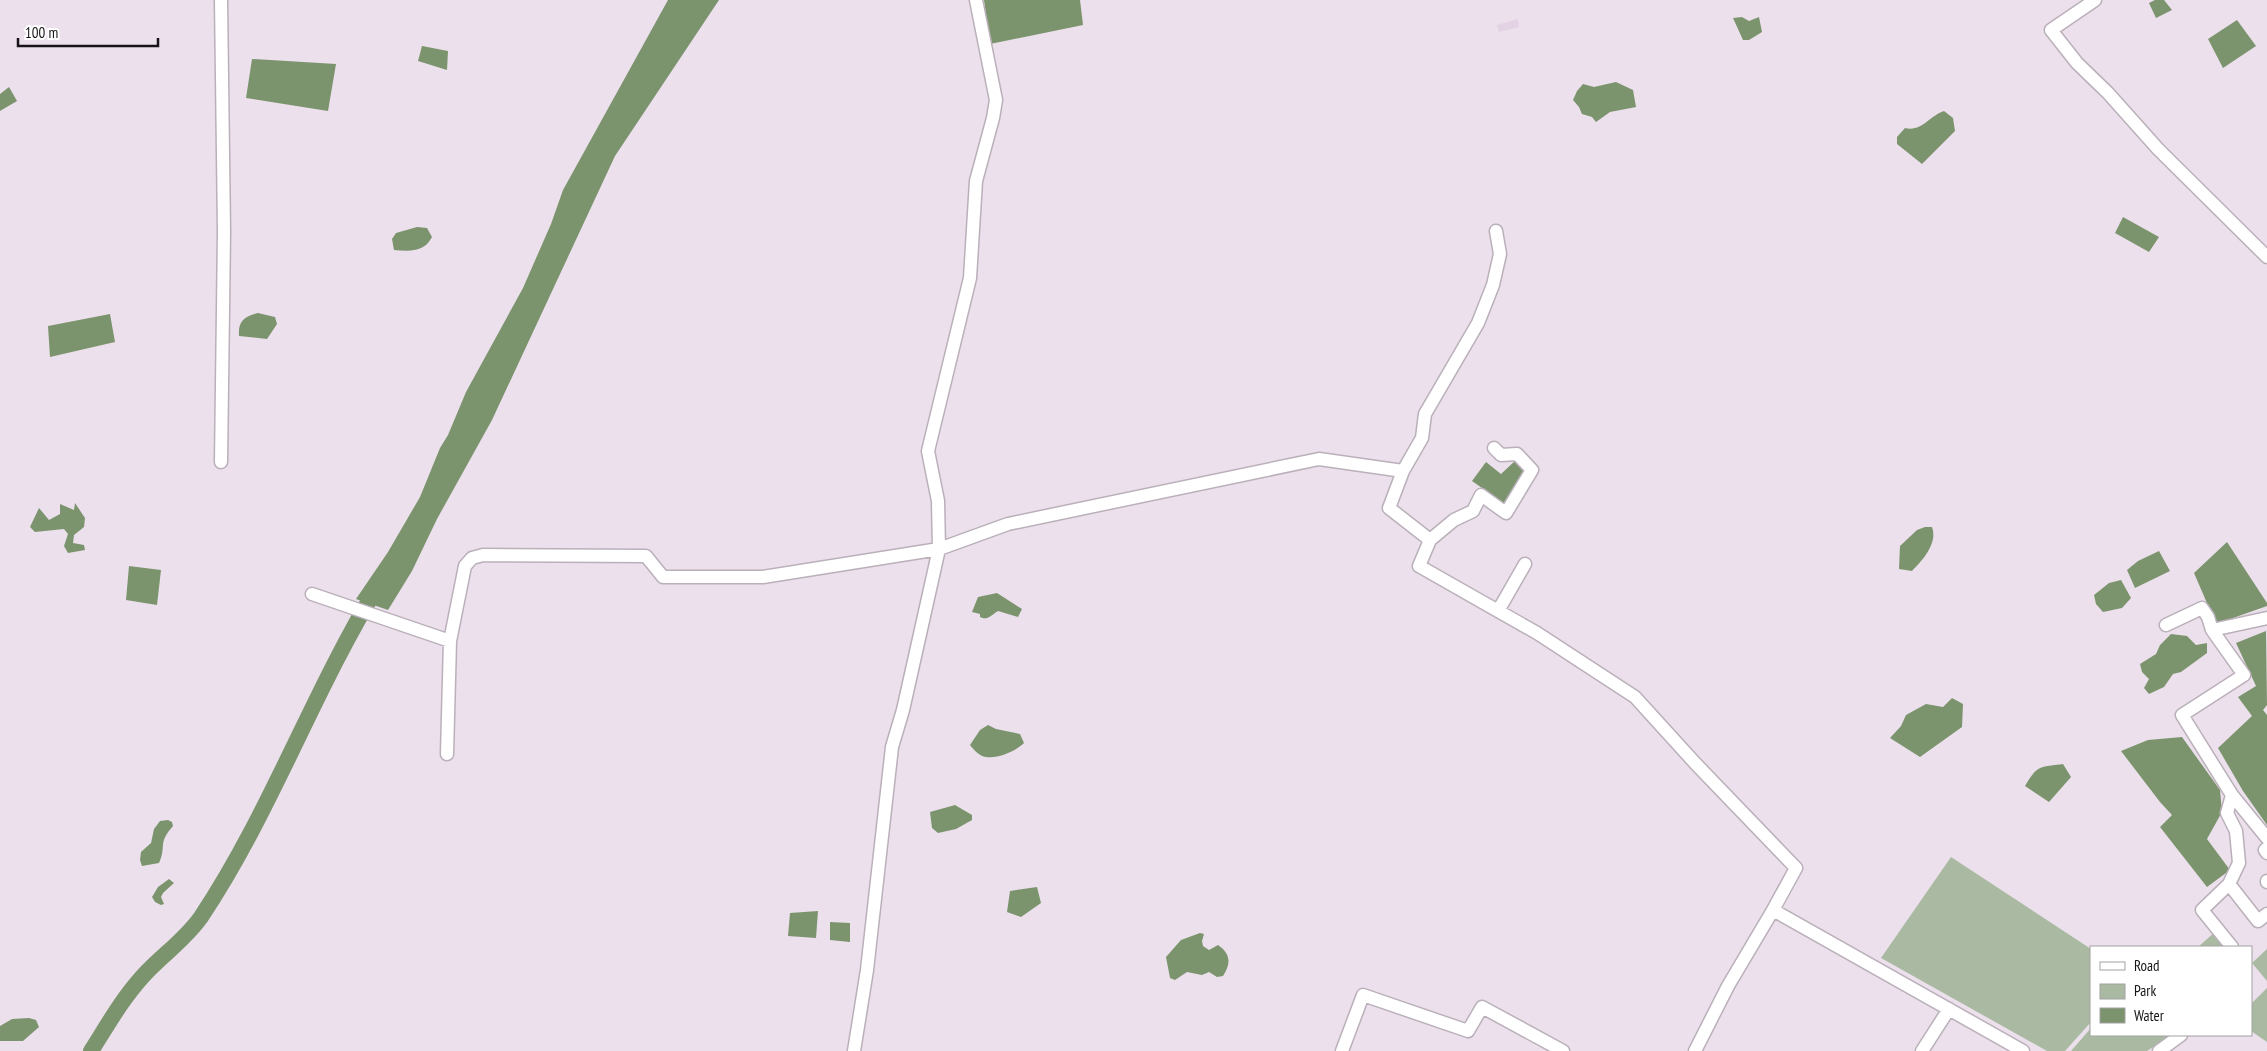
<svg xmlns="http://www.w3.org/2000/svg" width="2267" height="1051" viewBox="0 0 2267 1051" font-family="'PT Sans Narrow',sans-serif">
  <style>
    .built { fill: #e3d2e3 }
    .green { fill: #aabaa2 }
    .water { fill: #7c946e }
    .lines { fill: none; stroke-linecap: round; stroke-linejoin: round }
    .river { stroke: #7c946e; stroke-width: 16 }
    .minor-casing { stroke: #bab0ba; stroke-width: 15 }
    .minor { stroke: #fff; stroke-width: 12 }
  </style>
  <rect width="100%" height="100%" fill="#ebe0eb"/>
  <path class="built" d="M1518,19L1519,27L1499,32L1497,25Z"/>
  <path class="green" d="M1951,857L2091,949V1022L2065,1051H2047L1881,958Z
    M2216,931L2230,947H2198Z
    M2267,949V981L2252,963Z
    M2267,988V1042L2251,1031V1004Z
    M2091,1028V1035H2167L2169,1037L2147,1051H2071Z"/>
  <path class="water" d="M668,0H719L615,156L492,420L437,519L412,571L388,610L356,599L388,552L420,497L440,448L448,435L466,392L523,288L551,224L563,190Z
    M984,0H1080L1083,25L990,44Z
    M2155,0H2164L2172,10L2156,18L2149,3Z
    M1742,17L1749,21L1759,17L1762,32L1749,40H1743L1733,18Z
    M2237,20L2256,46L2223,68L2208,39Z
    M422,46L448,51L447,70L418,61Z
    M252,59L336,64L328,111L246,98Z
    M1616,82L1633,90L1636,107L1610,112L1596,122L1592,117L1582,114L1579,107L1573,100L1577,91L1583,84L1594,87Z
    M9,87L17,101L0,111V94Z
    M1944,111L1953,118L1955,131L1922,164L1897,144V137L1905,128C1922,132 1929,116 1944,111Z
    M2123,217L2159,237L2149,252L2115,233Z
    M417,227L427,228L432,237C424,253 409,251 394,250L392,239L396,233Z
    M258,313L275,317L277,324L267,339L239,336C238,321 244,317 258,313Z
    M110,314L115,342L50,357L48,326Z
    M1516,460L1529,471L1505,504L1472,481L1486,462L1501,474Z
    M75,503L85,518L84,527L74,535L73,543L84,545L85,550L68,553L64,546L68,534L64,529L35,532L30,527L39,508L49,520L60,514V504L74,510Z
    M1925,527H1932C1938,543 1923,560 1912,571L1899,569L1900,546L1917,530Z
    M2227,542L2267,603V606L2216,624L2194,573Z
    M2159,551L2170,571L2135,588L2127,570L2138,561Z
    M129,566L161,570L157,605L126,600Z
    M2121,580L2131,598L2122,608L2103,612L2096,604L2094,595L2109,583Z
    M997,593L1022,609L1018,617L998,611C991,615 988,621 980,617V614L972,612L978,597Z
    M2266,631L2267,705L2263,710L2267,715V825L2243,791L2218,748L2252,716L2238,697L2256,686L2236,643Z
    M2171,634L2187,636L2196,645L2207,643V653L2181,672L2173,674L2164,687L2149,694L2144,688L2149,679L2142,672L2140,664L2156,654L2160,645Z
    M1952,698L1963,704L1962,727L1920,757L1890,738L1901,726L1906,715L1926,704L1943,707Z
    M988,725L996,729L1020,734L1024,743C1016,751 998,759 986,757C979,756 974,750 970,745L980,730Z
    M2182,737L2220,790L2222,812L2207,839L2230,870L2207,887L2160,827L2172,815L2160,802L2121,751L2148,740Z
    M2063,764L2071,777L2049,802L2025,786C2037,765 2040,767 2063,764Z
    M955,805L972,815V820L956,829L938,833L932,828L930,812Z
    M168,820L172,822L173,826C157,844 167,846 159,863L142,866L140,860L141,852L151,843L154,829L160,821Z
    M169,879L174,883L163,893L161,897L164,904L161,905L155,902L152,897L158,887Z
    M1037,887L1041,903L1021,917L1007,912L1010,891Z
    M818,911L816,938L788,936L790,913Z
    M830,922L850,923V942L830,940Z
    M1200,933L1204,934L1202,941L1203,946L1209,950L1218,945C1231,954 1231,964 1223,976L1217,977L1209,972L1202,975L1187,972L1175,980L1170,978L1166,957L1181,940Z
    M29,1018L36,1020L39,1027L23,1041H0V1026L12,1019Z"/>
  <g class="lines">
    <path class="river" d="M91,1051C107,1026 122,999 143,976C161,956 185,940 201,917C271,812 313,691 379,584"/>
    <defs>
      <path id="minor" d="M2095,0L2051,30L2077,63L2108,93L2158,149L2267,257
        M221,462L224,232L221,0
        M1403,471L1422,438L1425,414L1478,323L1493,285L1500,254L1496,231
        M1430,540L1454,520L1473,511L1481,495L1506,513L1532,470L1517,454L1501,455L1494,448
        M312,594L450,641
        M1498,611L1525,564
        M2267,618L2212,630L2244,675L2182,715L2232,795L2267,838
        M2166,625L2202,608L2208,617L2212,630
        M447,754L450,641L465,566L472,558L483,555L646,556L663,577H763L939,549L938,501L928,451L970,278L976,181L993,118L996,100L976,0
        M2267,848L2265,850L2267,853
        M2267,881V882
        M2229,884L2239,863L2236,831L2227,813L2232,795
        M2232,947L2202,910L2229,884L2258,921L2267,914
        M854,1051L867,970L892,747L903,710L939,549L1008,524L1319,459L1403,471L1389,508L1430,540L1419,566L1537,633L1635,697L1695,763L1796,868L1773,910L2023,1051
        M1342,1051L1363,995L1468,1031L1482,1007L1563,1051
        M1695,1051L1728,986L1773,910
        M1922,1051L1949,1009
        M2159,1051L2181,1035"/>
    </defs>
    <use href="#minor" class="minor-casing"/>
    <use href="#minor" class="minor"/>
  </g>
  <rect x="2090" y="946" width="162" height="90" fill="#ffffff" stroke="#a2a1a2"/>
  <rect x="2100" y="962" width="25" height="8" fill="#ffffff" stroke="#a2a1a2"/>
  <text x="2134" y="971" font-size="15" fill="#171317">Road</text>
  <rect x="2100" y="984" width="25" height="15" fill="#aabaa2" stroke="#a2a1a2"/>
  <text x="2134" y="996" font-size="15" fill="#171317">Park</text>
  <rect x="2100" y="1008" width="25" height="15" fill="#7c946e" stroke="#a2a1a2"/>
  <text x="2134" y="1021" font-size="15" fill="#171317">Water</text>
  <path d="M18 38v8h140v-8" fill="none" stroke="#171317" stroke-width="2.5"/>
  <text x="25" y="38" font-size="15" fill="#171317" stroke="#ffffff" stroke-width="4" paint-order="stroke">100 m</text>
</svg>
